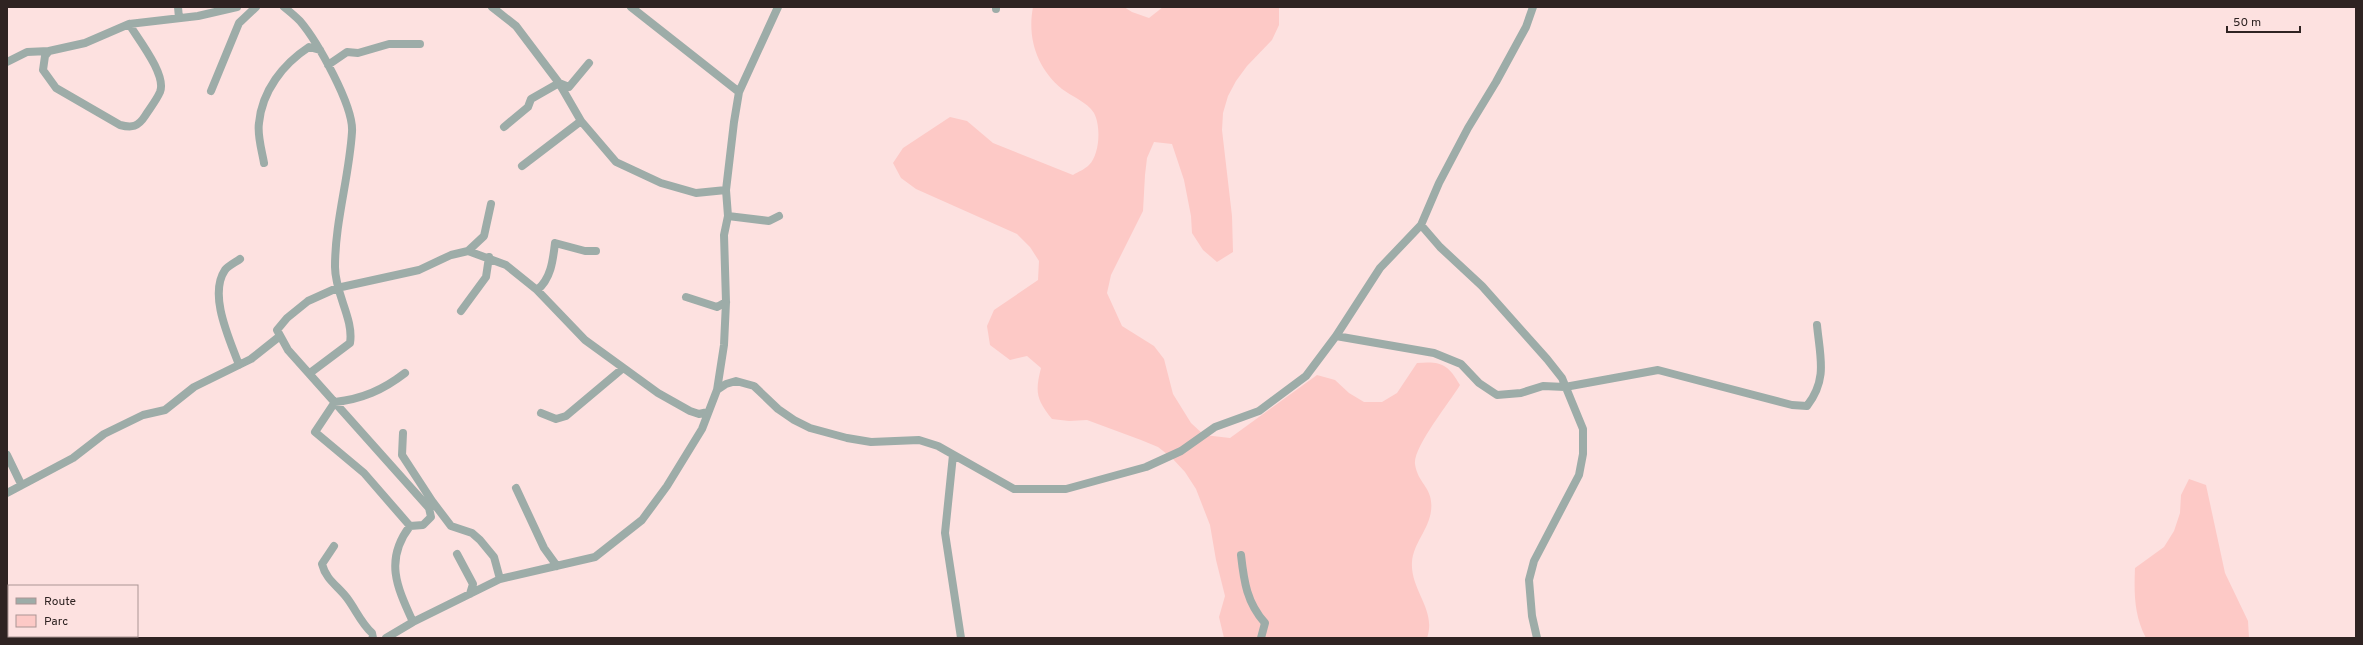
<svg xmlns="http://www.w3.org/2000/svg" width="2363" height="645" viewBox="0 0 2363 645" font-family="Overpass,sans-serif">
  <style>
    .green { fill: #fdc9c6 }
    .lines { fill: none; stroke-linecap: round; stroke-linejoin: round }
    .street { stroke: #9daca8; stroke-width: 8 }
  </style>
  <rect width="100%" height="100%" fill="#fde1e0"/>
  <path class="green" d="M1033,7H1124L1132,12L1149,18L1163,7H1279V25L1272,40L1247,66L1236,81L1228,96L1223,113L1222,130L1232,216L1233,252L1217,262L1203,250L1192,233L1191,216L1184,180L1172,144L1154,142L1147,158L1145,175L1143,211L1111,275L1107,293L1122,326L1154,346L1164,359L1173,394L1191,423L1204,435L1230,438L1317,375L1335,380L1349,393L1364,402H1382L1397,393L1417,363C1441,361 1448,364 1460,385C1450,402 1413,447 1415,464C1418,485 1434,487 1431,511C1429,529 1413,544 1412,562C1410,590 1437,610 1427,638H1224L1219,617L1225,596L1216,560L1210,525L1196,489L1185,472L1172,458L1158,447L1141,440L1087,420L1069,421L1052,419C1036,399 1035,392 1041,368L1027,356L1010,360L990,345L987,326L994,310L1038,280L1039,261L1030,247L1017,234L916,189L901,178L893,163L903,148L950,117L967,121L993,143L1073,175C1078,172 1085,169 1089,165C1100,154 1101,126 1094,113C1087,102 1071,96 1062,89C1037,68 1027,38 1033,7Z
    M2189,479L2206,485L2225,573L2248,621L2249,638H2146C2134,615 2134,593 2135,568L2164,547L2174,531L2180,513L2181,495Z"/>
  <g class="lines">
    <path class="street" d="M178,7L179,18
      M284,7C289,11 295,16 300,21C317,41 354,106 352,132C349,178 335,221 335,267C335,294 354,319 350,343L310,373
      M492,7L516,26L559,83L581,121L616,162L661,183L696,193L726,190
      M631,7L739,92
      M996,7V9
      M129,24C138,39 167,75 160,92C156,101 150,108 145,116C138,127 132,128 120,125L56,88L43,70L45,56L49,51L85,43L129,24L198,16L237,7
      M7,62L27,52L49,51
      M328,65L347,52L358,53L389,44H420
      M211,91L239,23L256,7
      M504,127L528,107L531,99L559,83L569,87L589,63
      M264,163C262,151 257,135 259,123C262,91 283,64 309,47L320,50
      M522,166L581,121
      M728,216L769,221L779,216
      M1421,225L1440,247L1482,286L1547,359L1562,378L1583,429V454L1579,475L1534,561L1529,580L1532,616L1537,638
      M468,251L484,236L491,204
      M537,290C551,279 553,260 555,243L585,251H596
      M686,297L717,307L726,302
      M461,311L486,277L489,257
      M1336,336L1434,353L1461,364L1479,383L1497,395L1521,393L1543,386L1565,387L1658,370L1792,405L1807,406C1828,379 1820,357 1817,325
      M239,365C230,340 208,295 225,270C228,266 236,262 240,259
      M405,373C383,390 362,399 335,402L315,432L364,473L410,526
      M717,390L726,384L736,381L754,386L778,409L794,420L810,428L847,438L871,442L919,440L938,446L1014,489H1066L1146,467L1181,451L1215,427L1259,411L1306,376L1336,336L1380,268L1421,225L1439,183L1468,128L1496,82L1526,27L1533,7
      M541,413L556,419L566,416L622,369
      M403,433L402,455L432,501L451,526L472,533L480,540L494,557L500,579
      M7,455L21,484
      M953,455L945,533L961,638
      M516,488L544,548L557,566
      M7,493L73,458L104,434L143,415L165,410L194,387L251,359L280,336
      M334,546L322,564C326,580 338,586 347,598C356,610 361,623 372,633L373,638
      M457,554L473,584L470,594
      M1241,555C1244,582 1247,603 1265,623L1261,638
      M413,622C397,587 384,560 410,526L423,525L431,517L429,508L288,350L277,330L287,318L308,301L337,288L419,270L451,255L468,251L506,265L537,290L585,340L658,393L690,411L699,414L708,412
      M386,638L413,622L500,579L595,557L642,520L667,486L702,429L717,390L724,345L726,302L724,235L728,216L726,190L734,122L739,92L778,7"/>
  </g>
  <rect width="2363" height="645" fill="none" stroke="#2f2322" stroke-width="16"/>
  <rect x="8" y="585" width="130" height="52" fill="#fde1e0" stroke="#ab9594"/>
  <rect x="16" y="598" width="20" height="6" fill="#9daca8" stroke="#ab9594"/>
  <text x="44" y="605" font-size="12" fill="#2f2322">Route</text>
  <rect x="16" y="615" width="20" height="12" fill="#fdc9c6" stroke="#ab9594"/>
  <text x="44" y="625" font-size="12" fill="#2f2322">Parc</text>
  <path d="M2227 26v6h73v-6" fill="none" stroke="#2f2322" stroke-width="2"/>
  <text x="2233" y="26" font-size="12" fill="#2f2322" stroke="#fde1e0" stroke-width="3" paint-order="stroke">50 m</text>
</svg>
